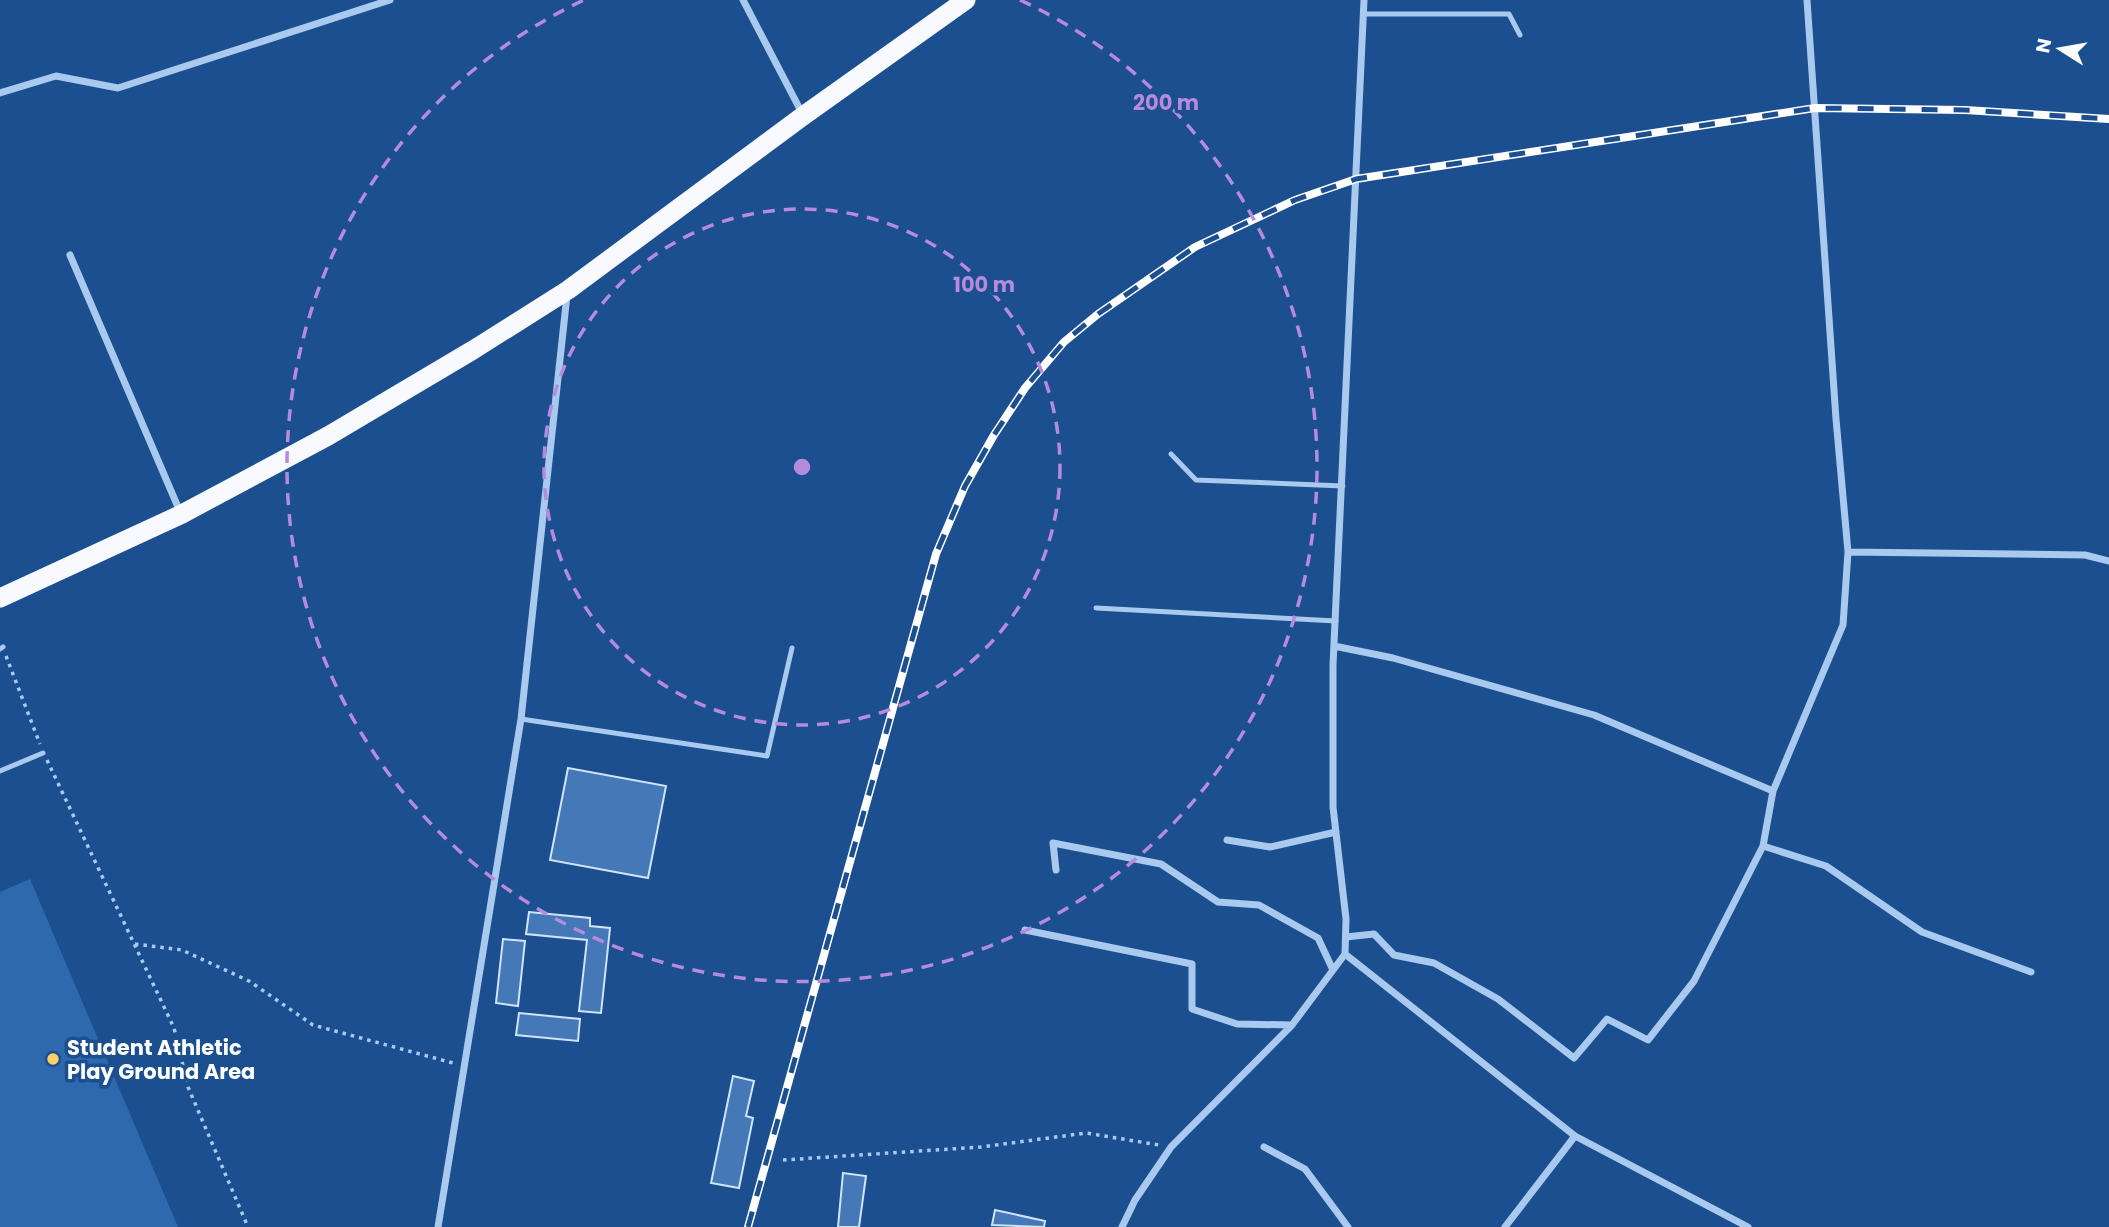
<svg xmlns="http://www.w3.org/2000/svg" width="2109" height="1227" viewBox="0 0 2109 1227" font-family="Poppins,sans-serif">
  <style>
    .green { fill: #2e69ad }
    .building { fill: #4478b7; stroke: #cfe3fa; stroke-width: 2 }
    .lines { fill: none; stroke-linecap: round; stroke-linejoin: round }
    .path { stroke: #a9c9ee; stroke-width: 3.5; stroke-dasharray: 3.5 5; stroke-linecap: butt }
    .service { stroke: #a9c9ee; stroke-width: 5 }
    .minor { stroke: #a9c9ee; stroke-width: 7 }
    .trunk { stroke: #f8faff; stroke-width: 19 }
    .rail-casing { stroke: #fff; stroke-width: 8 }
    .rail { stroke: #1b4f8f; stroke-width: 5; stroke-dasharray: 16; stroke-linecap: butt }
    .ring { fill: none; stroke: #b68bdc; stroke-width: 3.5; stroke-dasharray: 12 9 }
    .poi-dot { fill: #ffd166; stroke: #1b4f8f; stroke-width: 2.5 }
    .labels { text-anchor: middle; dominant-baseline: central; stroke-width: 7; stroke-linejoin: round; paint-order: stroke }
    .poi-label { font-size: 21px; font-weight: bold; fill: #fff; stroke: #1b4f8f; text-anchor: start }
    .centre { fill: #b68bdc; stroke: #1b4f8f; stroke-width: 3.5 }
    .ring-label { font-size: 21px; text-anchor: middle; font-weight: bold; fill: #b68bdc; stroke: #1b4f8f; stroke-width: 7; stroke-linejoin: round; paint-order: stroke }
  </style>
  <rect width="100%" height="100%" fill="#1b4f8f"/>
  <path class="green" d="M30,879L178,1227H0V892Z"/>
  <path class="building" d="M568,768L666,786L648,878L550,860Z
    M529,912L590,918V926L610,928L601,1013L579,1011L587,940L526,934Z
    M503,939L525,941L518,1006L496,1003Z
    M519,1013L580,1019L578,1041L516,1035Z
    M733,1076L754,1081L746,1116L753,1118L739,1188L711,1183Z
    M843,1173L866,1176L859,1227H838Z
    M995,1210L1045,1221L1044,1227L992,1225Z"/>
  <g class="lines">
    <path class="path" d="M6,656L40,744
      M47,760L174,1028L188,1087L248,1227
      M135,944L182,950L249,981L313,1025L453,1063
      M783,1160L981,1147L1086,1133L1159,1145"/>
    <path class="service" d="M1363,14H1509L1520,35
      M1171,454L1196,480L1343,486
      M1096,608L1336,621
      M0,649L3,647
      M521,719L767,756L792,648
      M0,771L43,753"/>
    <path class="minor" d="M743,0L803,115
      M0,93L56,76L118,88L390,0
      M70,255L181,514
      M1848,552L2085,555L2109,561
      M1334,646L1393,658L1594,715L1773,791
      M1227,840L1270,847L1336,832
      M1763,846L1826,866L1922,932L2031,972
      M1056,870L1053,843L1161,864L1218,902L1259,905L1318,938L1333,970
      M1025,930L1192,964V1009L1237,1024L1292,1025
      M1346,937L1374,934L1394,955L1434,963L1498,999L1574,1058L1607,1019L1648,1040L1694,981L1763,846L1773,791L1843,625L1848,552L1836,419L1807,0
      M1345,954L1575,1136L1748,1227
      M1264,1147L1305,1169L1348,1227
      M438,1227L521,719L567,295
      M1122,1227L1135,1200L1171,1147L1292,1025L1345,954L1346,919L1333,807V665L1364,0
      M1505,1227L1575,1136"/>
    <path class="trunk" d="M0,598L182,514L328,436L473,350L568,290L803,116L966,0"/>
    <defs>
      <path id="rail" d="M748,1227L936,554L965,486L994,435L1025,388L1064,342L1098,314L1195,247L1295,200L1356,179L1815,108L1965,110L2109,119"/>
    </defs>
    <use href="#rail" class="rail-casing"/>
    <use href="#rail" class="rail"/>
  </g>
  <g class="ring">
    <circle cx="802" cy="467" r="258"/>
    <path d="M1020 0A515 515 0 1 1 584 0"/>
  </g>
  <circle class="poi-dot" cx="53" cy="1059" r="7"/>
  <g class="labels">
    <g class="poi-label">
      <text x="67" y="1047">Student Athletic<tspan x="67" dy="24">Play Ground Area</tspan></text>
    </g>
  </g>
  <circle cx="802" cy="467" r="10" class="centre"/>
  <g class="ring-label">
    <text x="1166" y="110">200 m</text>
    <text x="984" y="292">100 m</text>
  </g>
  <g transform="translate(2060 49) rotate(281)" stroke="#1b4f8f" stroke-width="5" paint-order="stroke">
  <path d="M0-5L12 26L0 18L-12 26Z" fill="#ffffff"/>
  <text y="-10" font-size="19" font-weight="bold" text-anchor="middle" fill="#ffffff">N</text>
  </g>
</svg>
